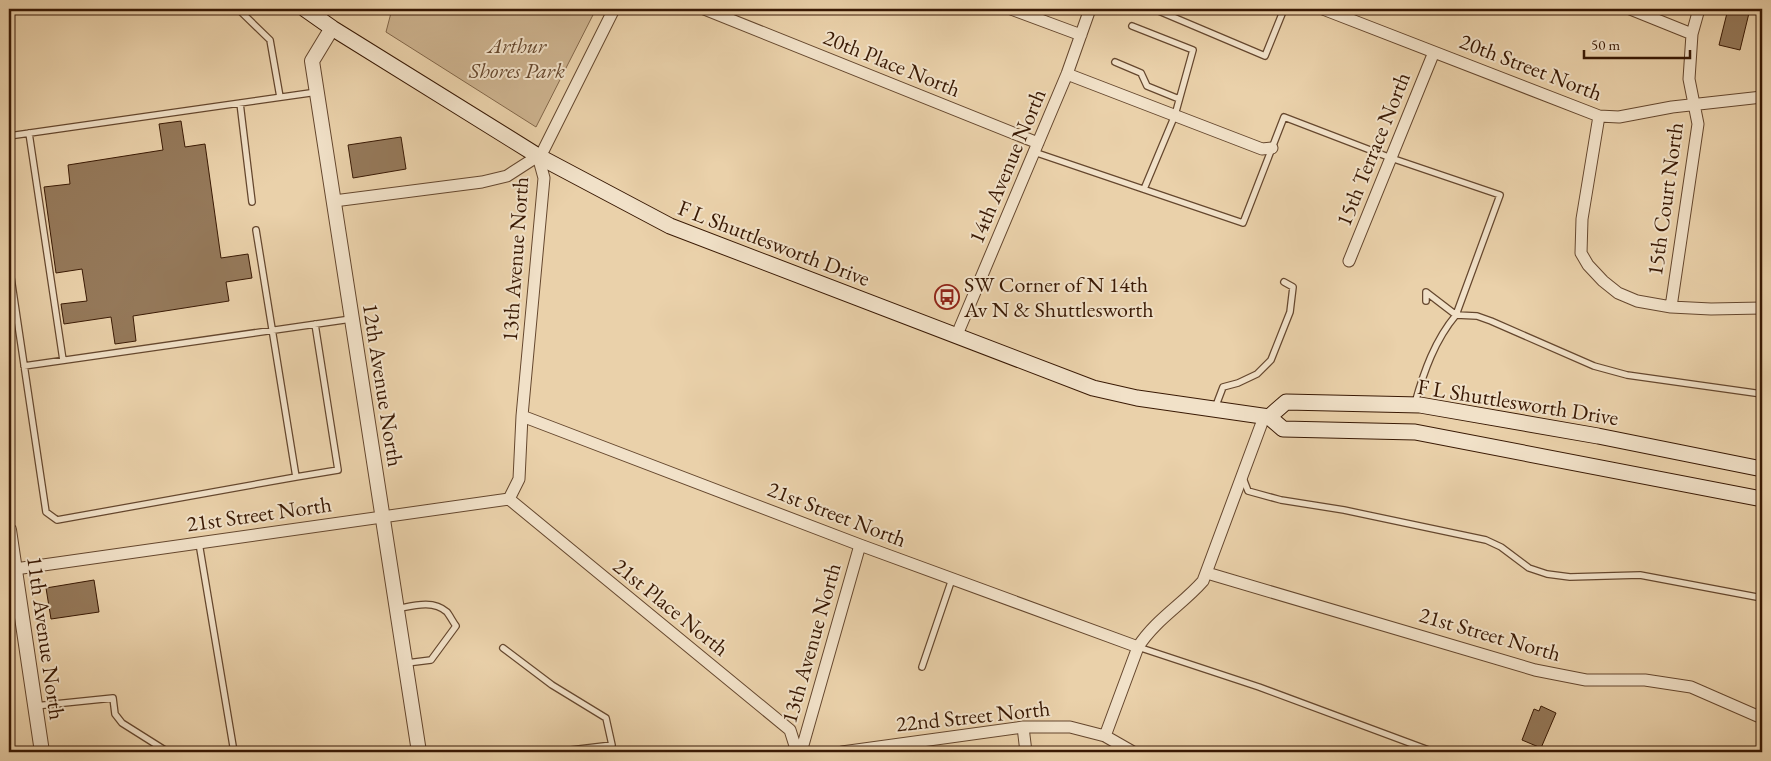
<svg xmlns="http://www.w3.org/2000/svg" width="1771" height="761" viewBox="0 0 1771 761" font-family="'EB Garamond',serif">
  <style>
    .green { fill: #ccb28e; stroke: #826649 }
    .building { fill: #95795a; stroke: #391904 }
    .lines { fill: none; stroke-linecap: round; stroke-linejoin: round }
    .service-casing { stroke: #65472e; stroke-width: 8 }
    .minor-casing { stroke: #65472e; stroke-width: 13 }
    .tertiary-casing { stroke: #65472e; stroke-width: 16 }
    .secondary-casing { stroke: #391904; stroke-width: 17 }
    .service { stroke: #f1e1c8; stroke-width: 5.5 }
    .minor { stroke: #f1e1c8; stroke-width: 11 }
    .tertiary { stroke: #f1e1c8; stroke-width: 14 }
    .secondary { stroke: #f1e1c8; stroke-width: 15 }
    .labels { text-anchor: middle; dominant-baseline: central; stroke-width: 4; stroke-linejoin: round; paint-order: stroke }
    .park-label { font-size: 22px; font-style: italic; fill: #65472d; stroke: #f1e1c8 }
    .street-label { font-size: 22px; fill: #391904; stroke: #f1e1c8 }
    .poi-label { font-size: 22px; fill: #391904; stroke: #f1e1c8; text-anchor: start }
  </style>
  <rect width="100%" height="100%" fill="#ead1aa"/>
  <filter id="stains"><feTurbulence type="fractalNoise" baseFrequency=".004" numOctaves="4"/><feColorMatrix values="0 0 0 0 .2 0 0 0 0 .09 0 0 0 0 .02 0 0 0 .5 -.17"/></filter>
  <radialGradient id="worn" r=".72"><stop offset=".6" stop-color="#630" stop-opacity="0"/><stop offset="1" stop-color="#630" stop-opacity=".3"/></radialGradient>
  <path class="green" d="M392,9H596L536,127L386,32Z"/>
  <path class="building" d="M1728,9H1750L1740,50L1719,45Z
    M181,121L185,147L205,144L221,258L248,254L252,278L226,282L229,301L133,316L136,341L115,344L111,317L64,324L61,304L87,301L82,269L56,273L44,187L70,184L68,165L163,150L159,124Z
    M401,137L406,169L353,178L348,145Z
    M94,580L99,612L51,619L46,588Z
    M1541,706L1556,713L1541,748L1522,740L1534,709L1539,711Z"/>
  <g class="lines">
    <defs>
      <path id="service" d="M238,9L270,40L280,97
        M1154,9L1265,56L1284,9
        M1132,26L1193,50L1175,115L1144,189
        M1115,62L1141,73L1147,86L1179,99
        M240,103L252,202
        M29,133L63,360
        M9,136L317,92
        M1034,152L1243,223L1284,117L1391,158L1500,195L1456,315C1435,340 1424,371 1415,403
        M9,264L46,512L57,520L296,477L256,230
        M1426,301V292L1456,315L1477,316L1491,321L1594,366L1627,375L1762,394
        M24,366L351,319
        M1215,408L1223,387L1238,383L1257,374L1271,360L1290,312L1293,287L1284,282
        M296,477L338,470L315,324
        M1243,478L1248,491L1281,500L1344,510L1486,540L1501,547L1529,568L1547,574L1570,577L1640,575L1762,598
        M199,543L234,752
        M396,609C412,606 433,599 447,612C450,616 453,622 456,626L431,660L407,663
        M1138,647L1259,687L1434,752
        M503,648L552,685L606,718L612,745L554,752
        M922,667L952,579
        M35,706L113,698L115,714L122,723L168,752
        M916,741L917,752"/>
      <path id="minor" d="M704,9L1038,143
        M1011,9L1081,35
        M1323,9L1599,116L1619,117L1672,107L1762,97
        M1630,9L1692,34
        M1067,74L1262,149L1272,148
        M1599,116L1582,219L1581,253L1588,265L1603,281L1618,293L1637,301L1671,307L1711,309L1762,308
        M334,201L482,182L507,176L538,156L542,153L614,9
        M1349,261L1434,52
        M1671,307L1698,124L1689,79L1692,34L1699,9
        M956,337L1067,74L1090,9
        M522,416L860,545L1138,647
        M509,499L790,730L797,752
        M509,499L519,479L522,416L544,178L538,156
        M15,569L509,499
        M1207,573L1535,670L1586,680H1645L1691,687L1762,718
        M1023,727L1026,752
        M1105,736L1138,647C1155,620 1183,604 1203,581L1264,417
        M801,752L860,545
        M842,752L1023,727H1070L1105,736L1133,752"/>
      <path id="tertiary" d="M332,28L312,61L419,752
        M9,530L42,752"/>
      <path id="secondary" d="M305,9L332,28L538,156L670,226L1093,388L1137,398L1269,417L1283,429L1415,432L1762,499
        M1269,417L1286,402L1420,405L1598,436L1762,469"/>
    </defs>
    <use href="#service" class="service-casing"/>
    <use href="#minor" class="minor-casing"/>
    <use href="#tertiary" class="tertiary-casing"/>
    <use href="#secondary" class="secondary-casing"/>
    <use href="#service" class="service"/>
    <use href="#minor" class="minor"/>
    <use href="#tertiary" class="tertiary"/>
    <use href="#secondary" class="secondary"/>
  </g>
  <defs>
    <symbol id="bus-ring" viewBox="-11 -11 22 22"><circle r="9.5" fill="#f1e1c8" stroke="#8f2418" stroke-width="1.5"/><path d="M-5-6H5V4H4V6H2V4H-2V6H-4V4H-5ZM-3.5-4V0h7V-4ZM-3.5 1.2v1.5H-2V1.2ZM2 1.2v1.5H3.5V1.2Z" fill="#8f2418"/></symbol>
  </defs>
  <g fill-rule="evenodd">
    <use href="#bus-ring" x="933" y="283" width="28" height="28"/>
  </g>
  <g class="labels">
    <g class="park-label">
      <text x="517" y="45">Arthur<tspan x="517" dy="25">Shores Park</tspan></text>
    </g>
    <g class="street-label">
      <text transform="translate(892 63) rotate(22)">20th Place North</text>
      <text transform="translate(1531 67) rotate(21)">20th Street North</text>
      <text transform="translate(1373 149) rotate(-68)">15th Terrace North</text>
      <text transform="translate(1007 166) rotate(-67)">14th Avenue North</text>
      <text transform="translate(1665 199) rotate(-82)">15th Court North</text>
      <text transform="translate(774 243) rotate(21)">F L Shuttlesworth Drive</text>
      <text transform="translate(515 259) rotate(-86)">13th Avenue North</text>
      <text transform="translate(383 385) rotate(81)">12th Avenue North</text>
      <text transform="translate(1518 402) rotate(9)">F L Shuttlesworth Drive</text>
      <text transform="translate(259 514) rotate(-8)">21st Street North</text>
      <text transform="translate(837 514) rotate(21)">21st Street North</text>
      <text transform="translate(671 607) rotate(39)">21st Place North</text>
      <text transform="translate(1490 634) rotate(16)">21st Street North</text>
      <text transform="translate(46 638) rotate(82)">11th Avenue North</text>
      <text transform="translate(811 643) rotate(-74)">13th Avenue North</text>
      <text transform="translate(973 716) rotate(-6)">22nd Street North</text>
    </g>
    <g class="poi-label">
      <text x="964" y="284">SW Corner of N 14th<tspan x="964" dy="25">Av N &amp; Shuttlesworth</tspan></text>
    </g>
  </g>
  <rect width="1771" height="761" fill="none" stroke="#ead1aa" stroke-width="30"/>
  <rect x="10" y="10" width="1751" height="741" fill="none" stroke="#391904" stroke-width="2.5"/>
  <rect x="15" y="15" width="1741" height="731" fill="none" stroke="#391904"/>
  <path d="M1584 50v8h106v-8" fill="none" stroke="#391904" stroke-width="2.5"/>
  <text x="1591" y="50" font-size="15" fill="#391904" stroke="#f1e1c8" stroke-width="4" paint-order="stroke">50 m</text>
  <rect width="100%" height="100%" filter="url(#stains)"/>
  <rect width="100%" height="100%" fill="url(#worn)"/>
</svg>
